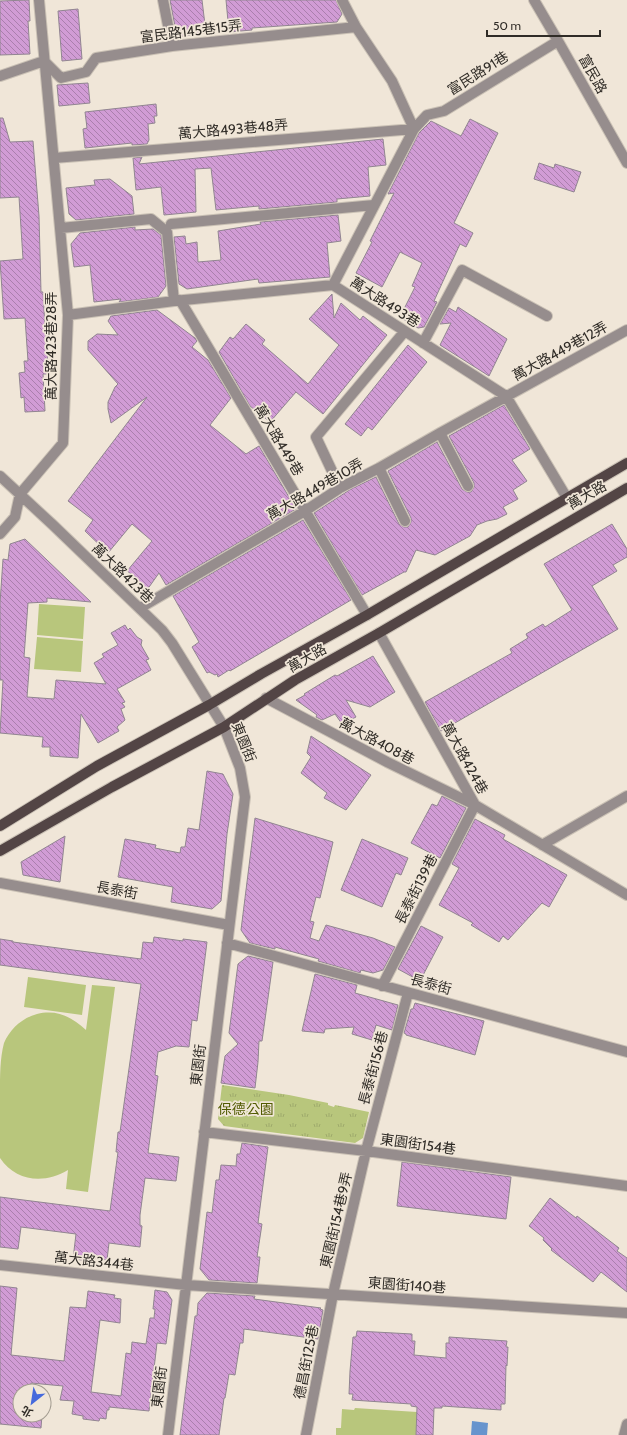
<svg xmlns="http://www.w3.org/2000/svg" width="627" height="1435" viewBox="0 0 627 1435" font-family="Cabin,'Noto Sans TC',sans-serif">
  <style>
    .green { fill: #b8c67c }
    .park { fill: url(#park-tufts) }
    .water { fill: #6794cd }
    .building { fill: url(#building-back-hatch); stroke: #918591 }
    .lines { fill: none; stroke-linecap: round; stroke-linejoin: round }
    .minor-casing { stroke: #cac1b5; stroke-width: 12 }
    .major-casing { stroke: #cac1b5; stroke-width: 12 }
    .minor { stroke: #968d8d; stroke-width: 10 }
    .major { stroke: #534545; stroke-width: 10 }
    .labels { text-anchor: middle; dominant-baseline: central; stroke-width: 3.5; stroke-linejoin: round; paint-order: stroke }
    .street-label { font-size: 14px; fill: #302c27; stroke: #f0e6d8 }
    .park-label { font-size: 14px; fill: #515b00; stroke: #f0e6d8 }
  </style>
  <defs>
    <pattern id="park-tufts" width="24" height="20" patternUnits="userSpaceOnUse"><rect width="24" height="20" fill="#b8c67c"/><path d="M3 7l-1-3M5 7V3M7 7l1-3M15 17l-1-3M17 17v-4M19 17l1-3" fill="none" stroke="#9eaa6b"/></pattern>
    <pattern id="building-back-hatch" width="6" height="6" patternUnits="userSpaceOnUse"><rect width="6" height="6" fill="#d19cd5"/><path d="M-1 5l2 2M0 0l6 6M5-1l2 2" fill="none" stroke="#aa7fad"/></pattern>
  </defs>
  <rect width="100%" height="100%" fill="#f0e6d8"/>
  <path class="green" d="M39,604L85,607L83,639L37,635Z
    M37,637L83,641L81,672L34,669Z
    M28,977L86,985L82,1015L24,1007Z
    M92,985L115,987L88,1192L66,1189L68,1170C45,1184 16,1182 0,1158C0,1136 0,1114 0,1091C0,1076 0,1058 4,1043C10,1029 22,1018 37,1014C57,1009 72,1017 86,1030Z
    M355,1408L417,1412L416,1435H336V1428H341L342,1409L354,1410Z"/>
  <path class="park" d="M222,1085L289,1095L328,1103V1105L334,1107L335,1105L369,1112L363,1138L355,1143L224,1126L218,1119Z"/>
  <path class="water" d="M472,1421L488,1423L487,1435H471Z"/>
  <path class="building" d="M29,0L30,21H28L30,54L0,55V1Z
    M170,0H202L206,33L177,37Z
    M226,0H336L342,14L337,22L252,28V30L229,32Z
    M78,9L82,59L62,61L58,11Z
    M88,83L90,103L59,106L57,85Z
    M156,104L157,116H154L155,123L148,124L149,140L147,144L132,145V143L85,148L83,129L87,128L85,112Z
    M0,118H3L10,142L33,141L39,216L41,292H43L46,345H47L48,374H43L45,411L25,412L24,397L21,398L19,373L25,372L24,361H28L25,318L4,319L0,261L23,259L19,197L0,198Z
    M470,119L498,133L454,223L473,233L466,247L460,244L434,301L437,302L424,327L418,328L400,317L415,287L412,286L422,263L400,252L382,287L356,273L372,242L370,241L394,193L388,194L419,133L431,121L461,136Z
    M383,139L386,165L368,167L370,196L337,199V202L259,209V206L216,210L211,168L195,169L196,212L164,215L161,187L136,190L133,158L142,157L139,164Z
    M539,163L554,168L555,164L581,172L574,192L534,179Z
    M110,179L132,196L134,214L76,220L69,214L66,188L95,185L94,180Z
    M338,215L341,241L327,243L330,277L259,283L258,279L187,289L179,284L174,237L185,236L186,244L197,242L198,262L221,260L218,231L261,224L260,222Z
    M135,227V230L153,229L161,235L166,286L158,297L119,302L121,299L94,302L90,265L74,267L71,244L80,233Z
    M332,294L334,318L341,303L360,320L363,316L387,335L323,414L296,392L270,422L250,406L219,352L230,337L233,339L246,324L265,340L262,344L308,384L339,345L309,319Z
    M458,307L507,339L489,376L440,345L451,323L440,324L449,308L456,312Z
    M157,310L195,338L197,341L192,347L208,360L231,398L210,425L246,454L259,446L296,509L166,585L159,573L147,590L134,582L137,578L127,571L152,541L132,524L108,553L85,531L93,520L68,501L147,397L111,423L108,409V402L115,387L118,384L88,350V341L97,334L118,335L108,321L111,316Z
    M408,345L427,362L372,430L368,427L361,436L345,424Z
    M504,405L530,449L512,460L527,481L513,490L518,499L503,507L507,514L497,519L487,521L477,525L470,536L435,555L416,550L406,572H404L362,595L314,513L351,489L376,477L399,524L404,527H408L411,522V518L388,471L437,442L462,489L467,492H471L474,487V483L449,436Z
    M303,520L351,600L230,671L229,670L218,677L217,674L215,675L209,672L207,673L192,647L199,642L173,596Z
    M612,524L627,549V557L613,565L617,571L592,586L618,629L441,731L425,702L512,653L510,649L528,638L526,634L543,624L545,627L572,610L544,564Z
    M25,539L91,602L47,598V602L28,603L24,657L30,658L27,697L54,699L56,680L106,684L94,663L104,657L102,654L118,645L111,633L125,625L128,630L130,628L137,637L142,640L141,645L149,659L146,660L151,670L117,689L125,702L122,703L125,707L121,709L125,720L117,727L119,731L98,743L81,714L78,758L50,756V747H42L43,737L0,733L3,680H0V603L3,559L8,560L10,544Z
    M373,656L395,692L370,707L346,700L356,717L342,724L335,714L322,720L316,717L317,715L296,700L305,695L304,694L335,675L337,676Z
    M311,736L371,775L346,810L324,798L327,793L301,773L311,757L307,753Z
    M207,771L223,774L233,794L227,834L221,901L212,909L171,902L173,887L118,877L125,839L156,845L155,848L180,853L181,847H185L188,828L199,830Z
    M442,796L466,808L440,858L411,843L432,804L437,806Z
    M255,818L333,842L320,898L316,897L310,921L314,922L310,938L319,941L326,925L373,938L395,947L383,970L373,973L361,970L360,973L318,961L319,959L275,947V949L250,943L241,930Z
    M475,819L505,835L503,839L567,875L549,907L542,903L508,940L503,936L499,942L471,925L473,923L439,905L459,868L452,864Z
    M65,836L60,882L23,875L21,862Z
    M362,839L408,858L401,875L396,873L382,907L341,890Z
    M421,926L443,937L420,981L398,969Z
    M154,937L183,941V939L207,942L197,1021L192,1020L189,1047L176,1046L158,1052L155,1075L158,1076L148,1153L179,1157L176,1181L145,1178L140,1215V1225L142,1226L140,1247L109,1243L107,1260L91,1258V1261L73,1259L76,1234L21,1227L18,1249L0,1247V1197L110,1211L118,1152H116L118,1132H120L141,984L0,965V939L13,941V942L141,959L143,942L153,943Z
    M248,956L273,962L262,1041H259L258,1062L255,1088L221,1083L225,1056L238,1044L229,1033L238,964Z
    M315,974L357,985L355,993L398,1005L392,1030L376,1025L372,1040L352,1034L354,1027L325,1029L324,1033L302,1031Z
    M415,1003L484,1021L475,1055L406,1035V1034L404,1033L411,1009H413Z
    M242,1143L268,1147L258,1223L262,1224L257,1257H260L257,1283L209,1280L200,1269L207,1212L212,1213L216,1180H219L221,1165L236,1166L237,1154H240Z
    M402,1162L511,1177L506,1219L397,1206Z
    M550,1198L576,1218L577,1216L619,1248L617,1251L627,1258V1292L601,1272L593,1282L551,1250L552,1249L543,1240L544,1238L529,1226Z
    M0,1286L17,1288L11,1355L64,1361L70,1307L86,1308L88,1291L115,1295L114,1298L121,1299L120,1323L100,1320L91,1392L121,1396L126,1353L131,1354L132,1342L146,1344L150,1318H154L155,1309H153L155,1290L167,1292L172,1300L167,1337L166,1344L157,1343L149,1411L109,1407V1410H107L106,1419L100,1418L99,1421L83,1419V1416L72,1414L74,1401L60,1400L63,1386L31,1383L30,1391H20V1415H42L41,1428L0,1424Z
    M207,1293L255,1296L254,1299L321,1308L320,1309L323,1310L318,1339L244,1329L243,1343H240L235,1375L229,1374L225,1398H224L219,1435H180L195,1316H197L198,1303Z
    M357,1331L412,1334V1341H415L414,1355L446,1358V1343H449V1337L507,1341L506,1347H508L507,1366L506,1365L505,1404H501V1410L442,1406V1408H434L433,1435H416L417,1407L411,1406V1404L352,1400L353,1394H349L350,1371L353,1337H356Z"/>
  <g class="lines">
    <defs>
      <path id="minor" d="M163,0L172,46
        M342,0L356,27L392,81L414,129
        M534,0L558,41L627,163
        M44,61L61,78L86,72L96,58L172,46L356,27
        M0,76L44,61
        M54,158L414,129
        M171,224L374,205
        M61,228L151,219L167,232L174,301
        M333,285L414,129L427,115L444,111L558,41
        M180,300L367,615
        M68,315L174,301L333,285L506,396L567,498
        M423,343L462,270L547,316
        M440,433L468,486
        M379,468L405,521
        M0,476L53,525L162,630L172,643L224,727L240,768L245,797L168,1435
        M340,488L316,437L405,331
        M0,534L15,517L20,494L63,443L68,315L39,0
        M140,608L305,511L340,488L379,468L440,433L627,330
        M379,633L475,805
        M266,698L387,762L475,805L627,895
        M542,845L627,796
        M0,883L229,925
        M227,943L627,1052
        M382,986L475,805
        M204,1132L366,1151L627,1186
        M0,1265L186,1285L627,1313
        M306,1435L333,1294L366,1151L408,993
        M624,1435L627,1424"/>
      <path id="major" d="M0,826L97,766L209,705L261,674L367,615L627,463
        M0,851L112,787L224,727L295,680L379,633L627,488"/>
    </defs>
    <use href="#minor" class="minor-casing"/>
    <use href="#major" class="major-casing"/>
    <use href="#minor" class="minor"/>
    <use href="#major" class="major"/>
  </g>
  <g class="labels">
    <g class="street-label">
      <text transform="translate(191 31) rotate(-7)">富民路145巷15弄</text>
      <text transform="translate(478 73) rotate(-32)">富民路91巷</text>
      <text transform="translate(593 74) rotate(61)">富民路</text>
      <text transform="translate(233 129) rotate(-5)">萬大路493巷48弄</text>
      <text transform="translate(385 302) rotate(33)">萬大路493巷</text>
      <text transform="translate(51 346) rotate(-90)">萬大路423巷28弄</text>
      <text transform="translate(560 351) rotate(-29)">萬大路449巷12弄</text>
      <text transform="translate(279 440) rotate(59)">萬大路449巷</text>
      <text transform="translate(315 489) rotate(-30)">萬大路449巷10弄</text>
      <text transform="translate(587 495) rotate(-30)">萬大路</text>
      <text transform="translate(123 573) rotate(44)">萬大路423巷</text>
      <text transform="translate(307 658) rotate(-30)">萬大路</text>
      <text transform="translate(377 741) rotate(28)">萬大路408巷</text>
      <text transform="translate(244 742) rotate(68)">東園街</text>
      <text transform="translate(465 758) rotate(61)">萬大路424巷</text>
      <text transform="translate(416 889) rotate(-63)">長泰街139巷</text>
      <text transform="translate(117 890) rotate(10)">長泰街</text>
      <text transform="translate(431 984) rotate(15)">長泰街</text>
      <text transform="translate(198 1065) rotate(-83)">東園街</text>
      <text transform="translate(373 1068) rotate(-75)">長泰街156巷</text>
      <text transform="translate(418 1144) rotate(8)">東園街154巷</text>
      <text transform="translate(336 1220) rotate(-77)">東園街154巷9弄</text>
      <text transform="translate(94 1261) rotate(6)">萬大路344巷</text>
      <text transform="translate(407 1285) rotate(4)">東園街140巷</text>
      <text transform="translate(306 1362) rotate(-79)">德昌街125巷</text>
      <text transform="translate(159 1387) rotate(-83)">東園街</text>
    </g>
    <g class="park-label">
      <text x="246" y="1109">保德公園</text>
    </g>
  </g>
  <g transform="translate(32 1403) rotate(210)"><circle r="19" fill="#f0e6d8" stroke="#a39c91"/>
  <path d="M0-3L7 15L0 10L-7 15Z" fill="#4569dc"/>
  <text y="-6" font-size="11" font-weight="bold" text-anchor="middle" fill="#302c27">北</text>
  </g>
  <path d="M487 30v6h113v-6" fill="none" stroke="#302c27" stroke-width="2"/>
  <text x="493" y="30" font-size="12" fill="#302c27" stroke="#f0e6d8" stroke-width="3" paint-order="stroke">50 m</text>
</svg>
